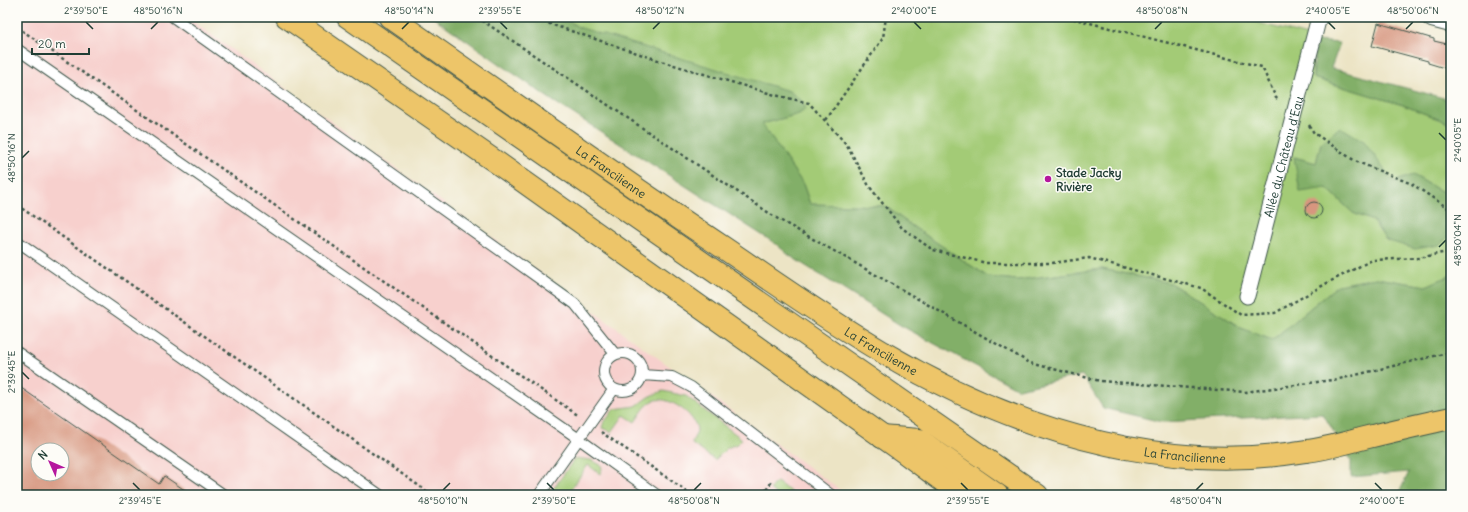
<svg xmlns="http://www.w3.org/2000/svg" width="1468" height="512" viewBox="0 0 1468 512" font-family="Delius,sans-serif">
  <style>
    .built { fill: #f7d0cd; fill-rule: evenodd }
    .green { fill: #a3cb76; stroke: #618455 }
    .forest { fill: #82af67; stroke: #50764e }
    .building { fill: #d7967f; fill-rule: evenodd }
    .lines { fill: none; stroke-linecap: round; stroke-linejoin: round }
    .service-casing { stroke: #3e564a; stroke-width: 12 }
    .pedestrian-casing { stroke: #3e564a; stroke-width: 17 }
    .minor-casing { stroke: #3e564a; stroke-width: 22 }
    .primary-casing { stroke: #3e564a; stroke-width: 24 }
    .motorway-casing { stroke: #3e564a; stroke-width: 24 }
    .path { stroke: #3e564a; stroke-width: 2.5; stroke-dasharray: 3 3; stroke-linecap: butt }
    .service { stroke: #fff; stroke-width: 10 }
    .pedestrian { stroke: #fff; stroke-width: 15 }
    .minor { stroke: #fff; stroke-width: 20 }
    .primary { stroke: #edc569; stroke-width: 22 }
    .motorway { stroke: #edc569; stroke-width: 22 }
    .ticks { fill: none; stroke: #1f3d34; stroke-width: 1.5 }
    .poi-dot { fill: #b5179e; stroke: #fdfcf7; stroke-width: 1.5 }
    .labels { text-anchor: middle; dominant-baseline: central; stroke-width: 3; stroke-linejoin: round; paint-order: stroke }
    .street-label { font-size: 12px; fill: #1f3d34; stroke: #fdfcf7 }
    .poi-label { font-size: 12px; font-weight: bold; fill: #1f3d34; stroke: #fdfcf7; text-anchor: start }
    .neatline { fill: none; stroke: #1f3d34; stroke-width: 1.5 }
    .ticks-label { font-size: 10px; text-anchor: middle; fill: #1f3d34 }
  </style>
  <rect width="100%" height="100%" fill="#fdfcf7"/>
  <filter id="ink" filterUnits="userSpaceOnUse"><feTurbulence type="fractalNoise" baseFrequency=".025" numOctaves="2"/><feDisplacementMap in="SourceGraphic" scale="8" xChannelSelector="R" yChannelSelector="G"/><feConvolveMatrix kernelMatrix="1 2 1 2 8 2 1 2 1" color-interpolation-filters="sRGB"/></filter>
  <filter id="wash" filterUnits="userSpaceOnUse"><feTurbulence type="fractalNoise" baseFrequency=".012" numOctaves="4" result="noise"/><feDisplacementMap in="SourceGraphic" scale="16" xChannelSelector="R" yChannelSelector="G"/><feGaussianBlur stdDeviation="0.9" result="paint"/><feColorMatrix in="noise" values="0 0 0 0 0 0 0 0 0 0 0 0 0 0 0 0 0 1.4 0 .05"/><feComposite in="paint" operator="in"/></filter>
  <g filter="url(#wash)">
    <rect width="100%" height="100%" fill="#ece4c5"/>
    <path class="built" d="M17,17H187L847,495H17ZM38,450H62V474H38Z"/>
    <path class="green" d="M563,17H1237L1311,37L1313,78L1403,105L1451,124V195L1439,190L1413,175L1393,183L1383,170L1321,143L1316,163L1294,157L1353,213L1373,221L1386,240L1439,245L1451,234V275L1426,286L1376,278L1338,285L1272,340L1241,328L1220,314L1170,283L1102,269L1017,280L988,277L912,226L885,206L810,204L803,184L762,124L799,114L578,27Z
      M663,391L686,396L742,439L737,444L727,448L715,460L692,444C692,439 697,435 697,430C696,415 667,394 653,401C645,405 640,415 635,422L624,415L612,432L602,428L603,424L614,409L636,406L648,397Z
      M575,458L591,460L601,465L602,469L600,474L588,465L567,495H549Z
      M777,482L795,495H777L770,489L774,484Z"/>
    <path class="forest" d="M433,17H563L578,27L789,91L802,101L806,109L799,114L762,124L803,184L810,204L885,206L912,226L988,277L1017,280L1102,269L1170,283L1220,314L1241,328L1272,340L1338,285L1376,278L1426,286L1451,275V495H1398L1409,472L1351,477V460L1323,414L1162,422L1103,408L1082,375L1018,389L900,325L790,256L776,244L553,101Z
      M1316,41L1340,43L1331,68L1451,100V124L1403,105L1313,78Z
      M1340,127L1364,141L1393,182L1413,175L1439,190L1451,195V234L1439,245L1415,249L1386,240L1373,221L1353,213L1327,188L1300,192L1294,157L1316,163L1321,143Z"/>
    <g id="blocks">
      <path class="building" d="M1378,23L1434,39V41L1451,45V70L1428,63V61L1372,46Z
        M1306 210a8 8 0 1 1 16 0a8 8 0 1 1-16 0Z
        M17,385L159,484L164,476L192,495H17ZM38,450H62V474H38Z"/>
    </g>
  </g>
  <g filter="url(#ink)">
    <use href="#blocks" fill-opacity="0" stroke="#3e564a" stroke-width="1"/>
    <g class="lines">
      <defs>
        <path id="service" d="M173,17L575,304L615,354
          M17,49L579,439L657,495
          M17,241L380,495
          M17,352L224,495
          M604 372a19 19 0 1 1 38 0a19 19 0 1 1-38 0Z
          M642,375L672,377L691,387L831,495
          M539,495L614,389"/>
        <g id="pedestrian">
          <path id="s1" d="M1247,296L1319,17"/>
        </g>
        <path id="minor" d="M1432,17L1451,22"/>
        <path id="primary" d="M348,17L1037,495
          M882,437L919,440L997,495"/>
        <g id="motorway">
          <path d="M287,17L499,164L904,452L962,495"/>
          <path id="s2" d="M390,17C501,94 611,173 724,248C777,284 829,321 884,353C979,409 1087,450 1198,457C1234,459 1270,457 1306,451C1325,449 1345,443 1364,438C1393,431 1422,424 1451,418"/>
        </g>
      </defs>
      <use href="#service" class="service-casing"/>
      <use href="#pedestrian" class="pedestrian-casing"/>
      <use href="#minor" class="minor-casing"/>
      <use href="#primary" class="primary-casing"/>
      <use href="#motorway" class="motorway-casing"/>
      <path class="path" d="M477,17L778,219L1030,363L1100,381L1245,392L1339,379L1451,352
        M538,17L550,24L667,63L775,95L809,103L847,145L869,186L902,228L933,250L986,263H1052L1089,258L1201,288L1241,315L1275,313L1327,283L1372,260L1419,258L1451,251
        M1067,17L1262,67L1276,98L1280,100
        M17,27L579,416
        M826,120L883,38L886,17
        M1309,125L1314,133L1355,161L1412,184L1451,210
        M17,205L432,495
        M601,432L692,495
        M763,495L772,481"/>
      <use href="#service" class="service"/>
      <use href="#pedestrian" class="pedestrian"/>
      <use href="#minor" class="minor"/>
      <use href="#primary" class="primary"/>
      <use href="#motorway" class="motorway"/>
    </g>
  </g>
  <path class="ticks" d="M86,22L93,29M500,22L507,29M914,22L921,29M1328,22L1335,29M151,29L158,22M402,29L409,22M653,29L660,22M1155,29L1162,22M1406,29L1413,22M1439,133L1446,140M22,158L29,151M1439,247L1446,240M22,372L29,379M133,483L140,490M547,483L554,490M961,483L968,490M1375,483L1382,490M443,490L450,483M694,490L701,483M1196,490L1203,483"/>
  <circle class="poi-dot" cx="1048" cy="179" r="4"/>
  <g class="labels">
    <g class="street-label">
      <text stroke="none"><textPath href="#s1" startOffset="144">Allée du Château d'Eau</textPath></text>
      <text stroke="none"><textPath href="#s2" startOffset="270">La Francilienne</textPath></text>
      <text stroke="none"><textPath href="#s2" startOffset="594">La Francilienne</textPath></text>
      <text stroke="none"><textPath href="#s2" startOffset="918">La Francilienne</textPath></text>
    </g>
    <g class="poi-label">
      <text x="1056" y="172">Stade Jacky<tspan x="1056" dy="14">Rivière</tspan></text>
    </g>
  </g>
  <rect width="1468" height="512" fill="none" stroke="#fdfcf7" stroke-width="44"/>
  <g transform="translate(50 462) rotate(315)"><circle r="19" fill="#fdfcf7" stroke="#a4b0a9"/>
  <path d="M0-3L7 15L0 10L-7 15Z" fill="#b5179e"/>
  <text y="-6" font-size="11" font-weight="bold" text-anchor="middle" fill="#1f3d34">N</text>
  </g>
  <path d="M32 48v6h57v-6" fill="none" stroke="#1f3d34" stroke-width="2"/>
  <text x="38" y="48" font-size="12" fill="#1f3d34" stroke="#fdfcf7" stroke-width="3" paint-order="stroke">20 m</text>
  <rect x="22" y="22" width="1424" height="468" class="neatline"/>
  <g class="ticks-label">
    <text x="86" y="14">2°39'50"E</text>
    <text x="158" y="14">48°50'16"N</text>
    <text x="409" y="14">48°50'14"N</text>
    <text x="500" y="14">2°39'55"E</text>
    <text x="660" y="14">48°50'12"N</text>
    <text x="914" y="14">2°40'00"E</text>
    <text x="1162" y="14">48°50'08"N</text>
    <text x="1328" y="14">2°40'05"E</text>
    <text x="1413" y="14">48°50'06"N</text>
    <text transform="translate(1457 140) rotate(-90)" y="4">2°40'05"E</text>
    <text transform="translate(11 158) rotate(-90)" y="4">48°50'16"N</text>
    <text transform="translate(1457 240) rotate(-90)" y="4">48°50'04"N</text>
    <text transform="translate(11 372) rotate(-90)" y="4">2°39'45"E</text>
    <text x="140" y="504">2°39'45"E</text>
    <text x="443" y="504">48°50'10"N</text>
    <text x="554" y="504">2°39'50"E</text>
    <text x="694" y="504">48°50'08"N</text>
    <text x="968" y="504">2°39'55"E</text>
    <text x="1196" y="504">48°50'04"N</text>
    <text x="1382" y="504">2°40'00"E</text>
  </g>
</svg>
